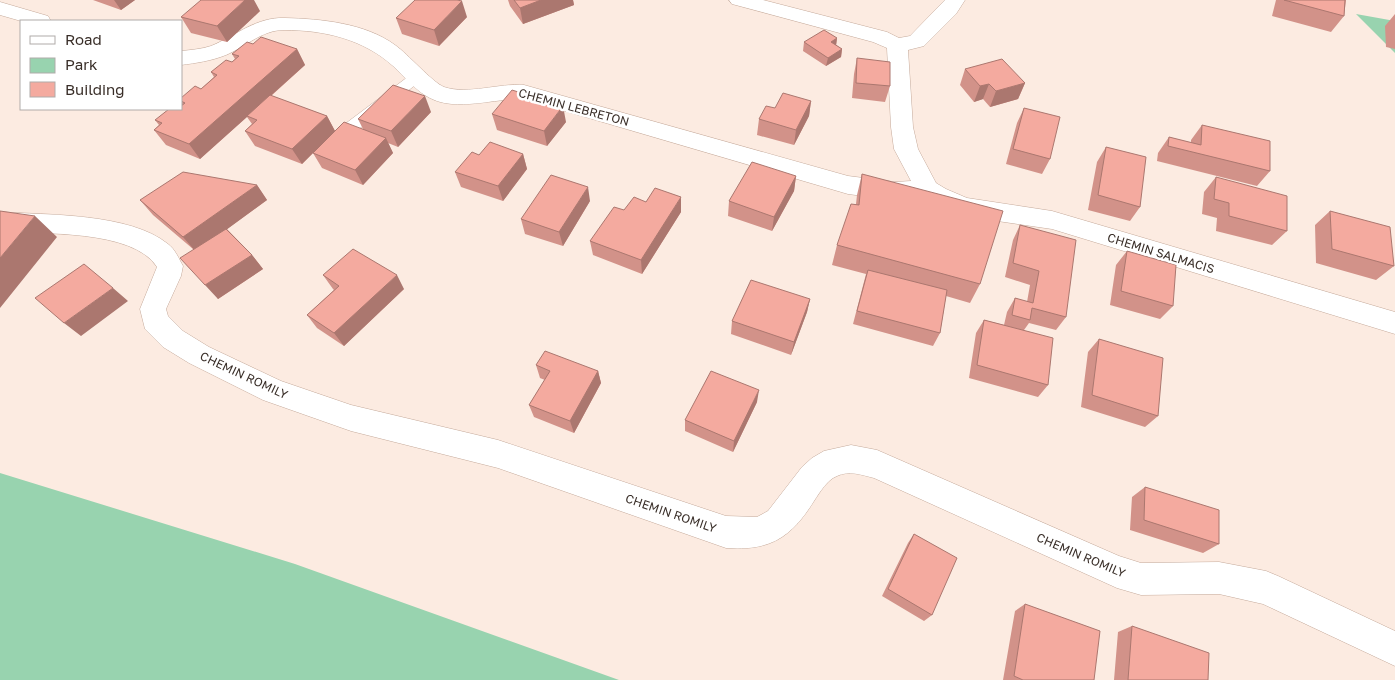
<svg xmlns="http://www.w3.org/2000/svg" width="1395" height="680" viewBox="0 0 1395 680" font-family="'Golos Text',sans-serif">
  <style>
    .green { fill: #98d3af }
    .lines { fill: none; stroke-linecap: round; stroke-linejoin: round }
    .lane-casing { stroke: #c5aa9b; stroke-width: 1 }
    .street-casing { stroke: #c5aa9b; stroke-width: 1 }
    .lane { fill: #fff; fill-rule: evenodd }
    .street { fill: #fff; fill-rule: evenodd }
    .wall { fill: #d29289 }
    .shaded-wall { fill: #ab776f }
    .building { fill: #f4aa9f; stroke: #ab776f }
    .labels { text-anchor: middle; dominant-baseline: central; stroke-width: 5; stroke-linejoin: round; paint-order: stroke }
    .street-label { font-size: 12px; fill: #392e28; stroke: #fff }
  </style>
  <rect width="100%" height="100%" fill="#fcebe1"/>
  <path class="green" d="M1356,14L1395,21V53Z
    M0,473L295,564L619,680H0Z"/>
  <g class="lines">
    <defs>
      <path id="lane" d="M418,71L423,73L425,76L423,79L351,135H341L338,131L341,127L413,73Z"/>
      <path id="street" d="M729,0H763L887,32L899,38L910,36L945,0H965L956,14L924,46L908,50L913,127L918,149L936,183L946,189L967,198L1052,211L1395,312V334L1052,229L963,216L923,198L895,200L848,194L524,99C495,98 456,112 430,98C417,92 404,76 393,66C363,39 324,30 284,30C262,30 245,47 226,55C211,61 196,63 181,65V51C191,50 202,49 211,46C237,35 256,17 285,18C321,19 365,23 395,45C408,54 432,82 444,87C468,95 499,83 524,85L848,176L895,182L911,181L894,149L891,127L887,48L873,42L732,4Z
        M0,2L48,16L51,21H21L0,15Z
        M0,212C47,215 130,213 168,244C175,249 179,259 183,266L181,276L166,309L168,316L183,331L209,347L281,381L351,405L498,440L726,516L757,517L768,511L802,467L812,458L824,451L851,445L877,450L1119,556L1141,563L1219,562L1266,571L1278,576L1395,631V666L1263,604L1219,594L1141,595L1117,588L874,478C862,475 849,470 837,476C827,480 820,492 814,501C791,538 770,551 726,548L498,468L351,431L263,400L189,363L163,347L145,329L140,309L157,267C133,229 40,234 0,232Z"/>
    </defs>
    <use href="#lane" class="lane-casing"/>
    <use href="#street" class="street-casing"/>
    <use href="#lane" class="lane"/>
    <use href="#street" class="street"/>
  </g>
  <path class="wall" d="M93,0H135L121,10Z
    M508,0H573L574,5L523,24L510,6Z
    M1276,0H1346L1344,16L1331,32L1272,16Z
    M260,11L227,42L191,33L181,17Z
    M1395,14V49L1386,47L1385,26Z
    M467,17L439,46L402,34L396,18Z
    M837,38L836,45L842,49L841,57L826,66L803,51L804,42Z
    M253,44L297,49L305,65L271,96L327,116L335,131L363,129L358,119L431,112L398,147L388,143L393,153L363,185L322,168L313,153L302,164L255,146L245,131L252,124L247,117L200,159L166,145L154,130L159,125L155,120L181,109L182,105L181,104V98L201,89L214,77L211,72L232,62L235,59L232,54Z
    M857,58L890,86L885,102L852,98L854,74Z
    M965,69L1025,83L1018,99L990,107L983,99L974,102L960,85Z
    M811,101L809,116L794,145L757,135L759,119L775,108Z
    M1024,108L1050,159L1042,174L1006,164L1017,123Z
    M492,114L566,122L547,146L497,130Z
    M1202,125L1270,171L1257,186L1157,161L1158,153L1169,137L1191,143V140Z
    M1106,147L1140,207L1130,221L1088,210L1097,162Z
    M523,154L527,169L503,201L461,187L455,172L479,155Z
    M862,174L980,284L970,303L946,296L940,333L933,346L853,324L866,274L832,265L837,245L856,204L857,195Z
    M796,176L794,191L772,231L728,216L729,201Z
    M1216,177L1287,231L1272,245L1216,231L1217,218L1202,214L1204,192Z
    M257,185L267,200L227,229L252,255L263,269L218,299L193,249L153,215L140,200Z
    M590,201L563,246L525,234L521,219Z
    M646,202L681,212L642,274L593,255L590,241L624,210Z
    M1330,211L1394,266L1376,280L1316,263L1315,225Z
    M1020,225L1066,317L1056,330L1029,323L1024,330L1048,385L1038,397L969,378L976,333L984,320L1004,325L1007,312L1015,298L1027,302L1030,285L1005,277L1013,240Z
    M1127,251L1173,306L1160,319L1110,305L1116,265Z
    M323,275L404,289L344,346L317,328L307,315L334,290L333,289Z
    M810,299L807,312L791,355L731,334L732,321Z
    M1099,339L1158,416L1145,427L1081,407L1088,352Z
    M536,365L598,371L601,383L574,433L534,417L529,405L545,380L540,378Z
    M757,402L733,452L685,431V420Z
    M1145,487L1219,544L1203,553L1130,530L1132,497Z
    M914,534L932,615L924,621L882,596L908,543Z
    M1025,604L1094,680H1003L1015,611Z
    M1132,626L1208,680H1114L1118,632Z"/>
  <path class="shaded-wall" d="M114,0H135L121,10Z
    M245,0H254L260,11L227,42L217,26Z
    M541,0H573L574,5L523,24L520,8Z
    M462,1L467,17L439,46L434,30Z
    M837,38L836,46L831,42Z
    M297,49L305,65L200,159L189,144Z
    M842,49L841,57L826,66L828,58Z
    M1025,83L1018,99L990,107L996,91Z
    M989,84L983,99L974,102L980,86Z
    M425,96L431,112L398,147L391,131Z
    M811,101L809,116L794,145L796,130Z
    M563,106L566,122L547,146L544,131Z
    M327,116L335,131L302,164L292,149Z
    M386,138L393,153L363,185L355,170Z
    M523,154L527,169L503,201L498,186Z
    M796,176L794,191L772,231L774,217Z
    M257,185L267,200L196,252L183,237Z
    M588,187L590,201L563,246L559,232Z
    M681,197V212L642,274L641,260Z
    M35,216L57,237L0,308V258Z
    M252,255L263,269L218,299L205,285Z
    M397,275L404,289L344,346L334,333Z
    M113,288L128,301L81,336L64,323Z
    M810,299L807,312L791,355L794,342Z
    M598,371L601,383L574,433L570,421Z
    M759,390L757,402L733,452L734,441Z"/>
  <path class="building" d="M201,0H245L217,26L181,17Z
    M415,0H457L462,1L434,30L396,18Z
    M514,0H541L520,8Z
    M1284,0H1345L1344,16Z
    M824,30L837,38L831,42L842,49L828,58L804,42Z
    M261,37L297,49L189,144L154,130L162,123L155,120L169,109H181V106L185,103L181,101V98L195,86L201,89L217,75L211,72L226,60L232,62L239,56L232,54L247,42L253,44Z
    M857,58L890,62V86L856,83Z
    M1002,59L1025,83L996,91L989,84L980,86L965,69Z
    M393,85L425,96L391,131L358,119Z
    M512,90L563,106L544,131L492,114Z
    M783,93L811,101L796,130L759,119L766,106L775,108Z
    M270,95L327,116L292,149L245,131L257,120L247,116Z
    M1024,108L1060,117L1050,159L1013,149Z
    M344,122L386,138L355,170L313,153Z
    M1202,125L1270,141V171L1168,146L1169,137L1201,145Z
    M490,142L523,154L498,186L455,172L472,152L479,155Z
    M1106,147L1146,157L1140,207L1098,195Z
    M752,162L796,176L774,217L729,201Z
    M183,172L257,185L183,237L140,200Z
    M862,174L1003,211L980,284L837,245L851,204L859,205Z
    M551,175L588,187L559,232L521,219Z
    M1216,177L1287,196V231L1229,216V203L1214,199Z
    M655,188L681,197L641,260L590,241L614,207L624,210L634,197L646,202Z
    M0,211L35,216L0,258Z
    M1330,211L1390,227L1394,266L1332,249Z
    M1020,225L1076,240L1066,317L1032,308L1030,320L1012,315L1015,298L1033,303L1039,271L1013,263Z
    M226,229L252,255L205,285L180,258Z
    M353,249L397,275L334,333L307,315L339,286L323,275Z
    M1127,251L1176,265L1173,306L1121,291Z
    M84,264L113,288L64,323L35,298Z
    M868,270L947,290L940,333L857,311Z
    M751,280L810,299L794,342L732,321Z
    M984,320L1053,338L1048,385L977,365Z
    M1099,339L1163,358L1158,416L1092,395Z
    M545,351L598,371L570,421L529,405L550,371L536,365Z
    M711,371L759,390L734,441L685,420Z
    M1145,487L1219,510V544L1144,520Z
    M914,534L957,558L932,615L888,589Z
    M1025,604L1100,631L1094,680H1023L1014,676Z
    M1132,626L1209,653L1208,680H1128Z"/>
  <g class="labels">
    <g class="street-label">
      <text transform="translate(574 107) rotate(15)">CHEMIN LEBRETON</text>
      <text transform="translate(1161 253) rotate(17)">CHEMIN SALMACIS</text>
      <text transform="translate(244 375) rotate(25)">CHEMIN ROMILY</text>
      <text transform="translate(671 513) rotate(19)">CHEMIN ROMILY</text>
      <text transform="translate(1081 555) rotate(23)">CHEMIN ROMILY</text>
    </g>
  </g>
  <rect x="20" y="20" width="162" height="90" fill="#ffffff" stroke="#b0aba9"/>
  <rect x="30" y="36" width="25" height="8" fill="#ffffff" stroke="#b0aba9"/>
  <text x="65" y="45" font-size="15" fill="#392e28">Road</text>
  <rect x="30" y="58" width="25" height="15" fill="#98d3af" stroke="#b0aba9"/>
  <text x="65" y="70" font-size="15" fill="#392e28">Park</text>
  <rect x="30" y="82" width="25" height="15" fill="#f4aa9f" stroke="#b0aba9"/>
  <text x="65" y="95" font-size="15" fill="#392e28">Building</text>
</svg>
